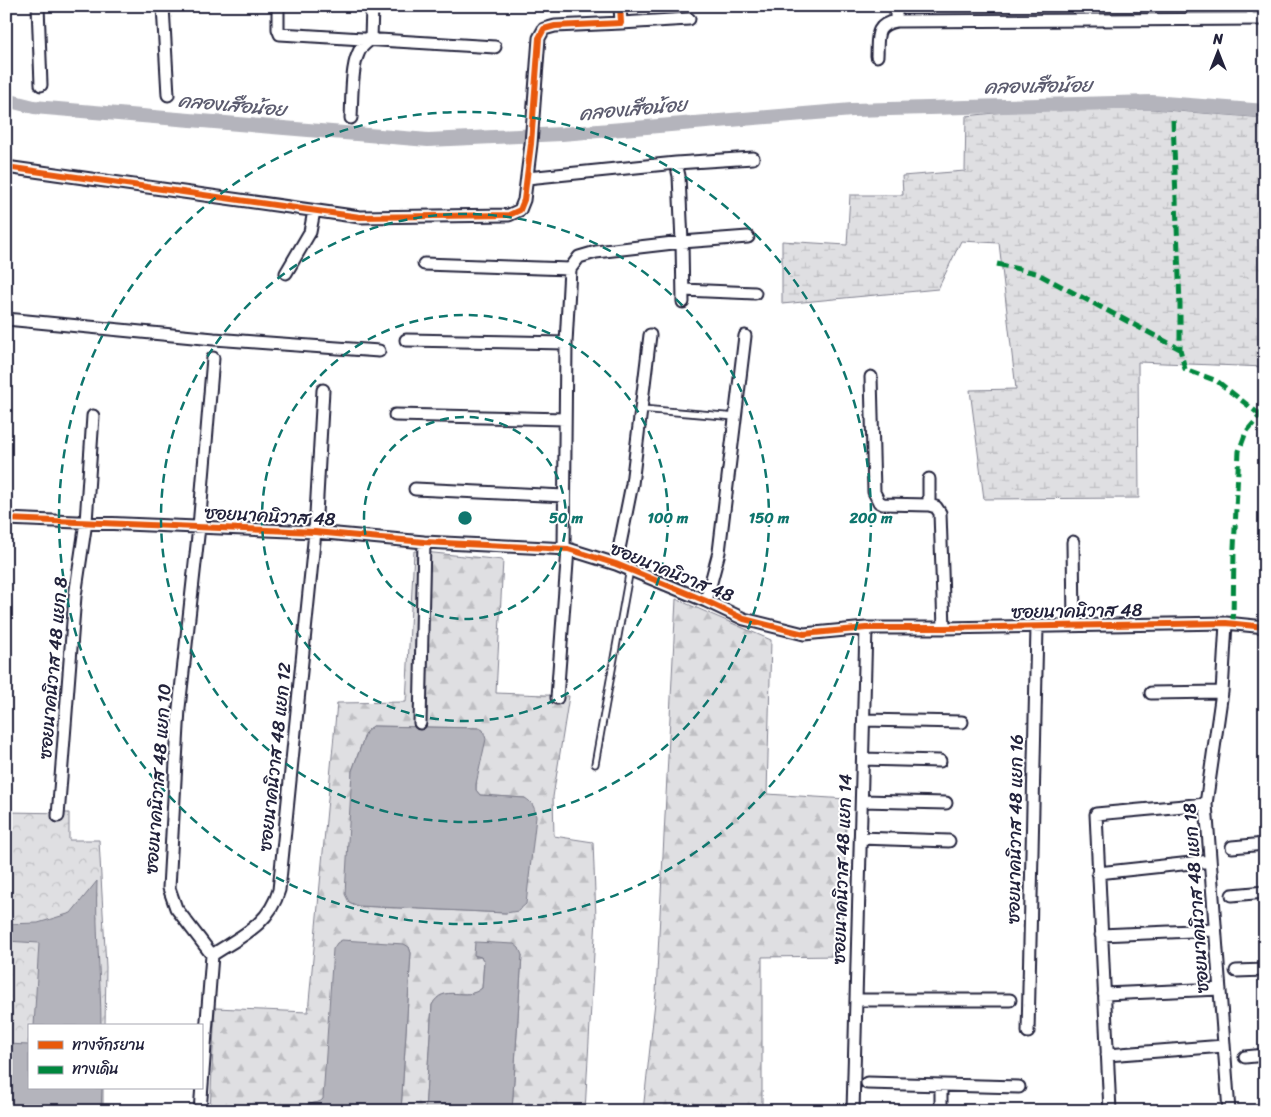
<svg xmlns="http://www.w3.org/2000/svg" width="1271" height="1117" viewBox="0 0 1271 1117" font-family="Sriracha,'Playpen Sans Thai',sans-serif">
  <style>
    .forest { fill: url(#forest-firs); stroke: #80808e; fill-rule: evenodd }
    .wetland { fill: url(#wetland-marsh); stroke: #80808e }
    .park { fill: url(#park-crowns); stroke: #80808e }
    .water { fill: #b4b4bc; stroke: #7a7a88 }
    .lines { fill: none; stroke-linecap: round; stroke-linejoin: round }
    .canal { stroke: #b4b4bc; stroke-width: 14 }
    .lane-casing { stroke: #22223b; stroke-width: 9 }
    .street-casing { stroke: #22223b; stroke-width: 15 }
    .lane { stroke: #fff; stroke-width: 5.5 }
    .street { stroke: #fff; stroke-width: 11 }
    .quiet { stroke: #00873e; stroke-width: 5; stroke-dasharray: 10 5; stroke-linecap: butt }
    .cycleway-casing { stroke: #fff; stroke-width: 9 }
    .cycleway { stroke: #e8590c; stroke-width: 6 }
    .ring { fill: none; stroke: #0f766e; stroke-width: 2.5; stroke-dasharray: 9 6 }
    .labels { text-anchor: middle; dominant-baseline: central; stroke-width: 4; stroke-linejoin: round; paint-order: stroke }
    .street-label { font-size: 18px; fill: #22223b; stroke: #fff }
    .water-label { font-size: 19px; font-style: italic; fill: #5c5c6f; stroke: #fff }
    .centre { fill: #0f766e; stroke: #fff; stroke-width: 2.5 }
    .ring-label { font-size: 15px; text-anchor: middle; font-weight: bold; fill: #0f766e; stroke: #fff; stroke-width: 4; stroke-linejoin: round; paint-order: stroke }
  </style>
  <defs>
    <pattern id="forest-firs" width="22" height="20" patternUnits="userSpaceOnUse" patternTransform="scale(1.25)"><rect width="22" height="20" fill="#dfdfe2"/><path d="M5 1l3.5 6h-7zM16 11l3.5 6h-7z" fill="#bfbfc3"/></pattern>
    <pattern id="wetland-marsh" width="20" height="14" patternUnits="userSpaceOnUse" patternTransform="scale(1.25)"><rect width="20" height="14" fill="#dfdfe2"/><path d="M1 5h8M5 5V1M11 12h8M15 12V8" fill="none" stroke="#bfbfc3"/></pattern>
    <pattern id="park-crowns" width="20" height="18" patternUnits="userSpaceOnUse" patternTransform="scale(1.25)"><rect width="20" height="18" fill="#dfdfe2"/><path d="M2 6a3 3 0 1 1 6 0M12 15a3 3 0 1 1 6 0" fill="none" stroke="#bfbfc3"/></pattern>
  </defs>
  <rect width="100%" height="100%" fill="#fff"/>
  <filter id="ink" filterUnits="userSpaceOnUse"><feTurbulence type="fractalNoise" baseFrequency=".02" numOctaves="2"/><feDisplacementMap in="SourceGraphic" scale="10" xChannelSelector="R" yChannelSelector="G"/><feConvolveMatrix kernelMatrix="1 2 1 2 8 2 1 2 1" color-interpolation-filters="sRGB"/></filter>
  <g filter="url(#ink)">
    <path class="forest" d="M414,551L503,560L496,693L569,696L553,797L554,836L593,842L596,918L585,1111H512L522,955L475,957H481L484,961L482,988C465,1003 444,982 432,1005L425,1111H401L411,953L409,947L322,1101C314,1105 307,1101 303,1111H210L215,1008L308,1012L337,703L406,702ZM373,726L479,728L476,790L480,795L525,798L506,913L358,906L349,902L352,771L366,732Z
      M676,599L771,640L767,794L847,799L841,956L762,957V1111H643L656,993Z"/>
    <path class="wetland" d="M1033,109H1152L1265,118V367L1138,362L1139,498L984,499L970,390L1016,389L999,243L961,241L938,289L782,304V241L847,245L850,195H903L902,176L965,171L966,116Z"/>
    <path class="park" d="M6,812L69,813V840H99L106,967L105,1026H29V1088H103V1111H6Z"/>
    <path class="water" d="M373,726L479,728L483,730L486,739L476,784V790L480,795L525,798C533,803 535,808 536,817L526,904L518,911L506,913L358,906L349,902L345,894L352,771L366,732Z
      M97,881C95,929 101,977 101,1026H34L39,943L6,941V924L38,923L71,913Z
      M342,940L404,944L409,947L411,953L401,1111H303C307,1100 317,1106 323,1099L333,949L337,943Z
      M475,942L514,944L519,948L522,955L512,1111H425L432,1005C444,982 465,1003 482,988L484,961L481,957L474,955Z
      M6,1044L29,1045V1088H102L101,1111H6Z"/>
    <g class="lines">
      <path class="canal" d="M6,100L34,107L428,140L562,134L852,110L1152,102L1265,111"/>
      <defs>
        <path id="lane" d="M1250,6V19
          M641,409L736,417
          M595,764L630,569"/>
        <path id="street" d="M38,6L41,85
          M163,6L168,95
          M278,6V29L280,34L495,47
          M896,21V6
          M621,23L689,19
          M371,39L372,6
          M877,56C878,37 874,25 896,21L1265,19
          M351,118C352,101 351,69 358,54C360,47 366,43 371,39
          M6,167L360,217L509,215L520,210L524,200L531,144L539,38L544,29L555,26L621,23L620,6
          M527,178L676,163L753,158
          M424,264L570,269
          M286,273L310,232L314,211
          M683,290L755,293
          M683,302L682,242L748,237
          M6,319L214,339L379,351
          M406,340L566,343
          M871,377L874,492L879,502L883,504L929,505L936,507L940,513L944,628
          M395,415L565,419
          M929,479V505
          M415,489L564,496
          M6,519L315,532L424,542L568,549L616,564L706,601L744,619L804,634L866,628H944L1226,623L1265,627
          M1073,542L1074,626
          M564,548L566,343L570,269L579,257L596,252L682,242L679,176L676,163
          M616,564L632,484L650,335
          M706,601L719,552L745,336
          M1226,623L1222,692L1206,804L1229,1111
          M1151,693L1222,692
          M557,698L568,549
          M864,720L962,722
          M420,723L424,542
          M863,759L940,761
          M862,801L946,803
          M58,816L75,596L86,522L93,416
          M860,838L949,841
          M1232,847L1265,844
          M1098,873L1210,861
          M1232,895L1265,892
          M1101,935L1215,930
          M212,955C241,936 269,925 279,890L315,532L323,390
          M1236,971L1265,970
          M1104,994L1220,989
          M856,1000H1010
          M1028,1032L1037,627
          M1107,1055L1224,1046
          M1245,1057L1265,1055
          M867,1083L1019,1087
          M941,1085V1111
          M200,1111L212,955L176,908L169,888L179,708L199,527L213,358
          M853,1111L866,628
          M1110,1111L1096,814L1206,804"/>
      </defs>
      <use href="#lane" class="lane-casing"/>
      <use href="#street" class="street-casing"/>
      <use href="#lane" class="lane"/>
      <use href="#street" class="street"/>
      <path class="quiet" d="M1173,120L1180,305V349L1185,369L1217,381L1259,414
        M997,264L1036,273L1180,349
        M1233,624L1234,548L1239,451L1246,432L1265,410"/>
      <defs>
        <path id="cycleway" d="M6,167L360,217L509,215L520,210L524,200L531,144L539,38L544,29L555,26L621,23L620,6
          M6,519L315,532L424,542L568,549L616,564L706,601L744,619L804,634L866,628H944L1226,623L1265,627"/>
      </defs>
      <use href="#cycleway" class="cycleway-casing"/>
      <use href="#cycleway" class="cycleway"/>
    </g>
  </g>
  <g class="ring">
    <circle cx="465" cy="518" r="101"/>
    <circle cx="465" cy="518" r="203"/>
    <circle cx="465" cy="518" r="304"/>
    <circle cx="465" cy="518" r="406"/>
  </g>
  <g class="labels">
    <g class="street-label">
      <text transform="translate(270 516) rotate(3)">ซอยนาคนิวาส 48</text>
      <text transform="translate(672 572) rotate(22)">ซอยนาคนิวาส 48</text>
      <text transform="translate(1077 611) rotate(-1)">ซอยนาคนิวาส 48</text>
      <text transform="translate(53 668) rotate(-85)">ซอยนาคนิวาส 48 แยก 8</text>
      <text transform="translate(275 757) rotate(-84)">ซอยนาคนิวาส 48 แยก 12</text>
      <text transform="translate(158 779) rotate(-86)">ซอยนาคนิวาส 48 แยก 10</text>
      <text transform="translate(1015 829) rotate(-89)">ซอยนาคนิวาส 48 แยก 16</text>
      <text transform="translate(842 869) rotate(-88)">ซอยนาคนิวาส 48 แยก 14</text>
      <text transform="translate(1196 898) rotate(-94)">ซอยนาคนิวาส 48 แยก 18</text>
    </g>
    <g class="water-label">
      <text transform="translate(1038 86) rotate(-1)">คลองเสือน้อย</text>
      <text transform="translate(232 105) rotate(5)">คลองเสือน้อย</text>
      <text transform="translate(633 109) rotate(-5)">คลองเสือน้อย</text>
    </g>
  </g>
  <circle cx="465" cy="518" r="8" class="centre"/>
  <g class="ring-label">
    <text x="566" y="523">50 m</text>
    <text x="668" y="523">100 m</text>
    <text x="769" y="523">150 m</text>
    <text x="871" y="523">200 m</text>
  </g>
  <rect width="1271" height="1117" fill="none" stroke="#fff" stroke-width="25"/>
  <rect x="12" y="12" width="1246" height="1092" fill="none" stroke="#22223b" stroke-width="2" filter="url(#ink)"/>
  <rect x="28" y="1024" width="175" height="65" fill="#ffffff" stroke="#a7a7b1"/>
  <rect x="38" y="1041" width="25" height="8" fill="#e8590c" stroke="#a7a7b1"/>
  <text x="72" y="1050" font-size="15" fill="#22223b">ทางจักรยาน</text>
  <rect x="38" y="1066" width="25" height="8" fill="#00873e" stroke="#a7a7b1"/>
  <text x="72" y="1074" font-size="15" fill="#22223b">ทางเดิน</text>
  <g transform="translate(1218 52)" stroke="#ffffff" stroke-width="4" paint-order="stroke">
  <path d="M0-4L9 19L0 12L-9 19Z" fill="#22223b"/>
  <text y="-8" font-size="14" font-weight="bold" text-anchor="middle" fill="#22223b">N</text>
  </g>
</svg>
